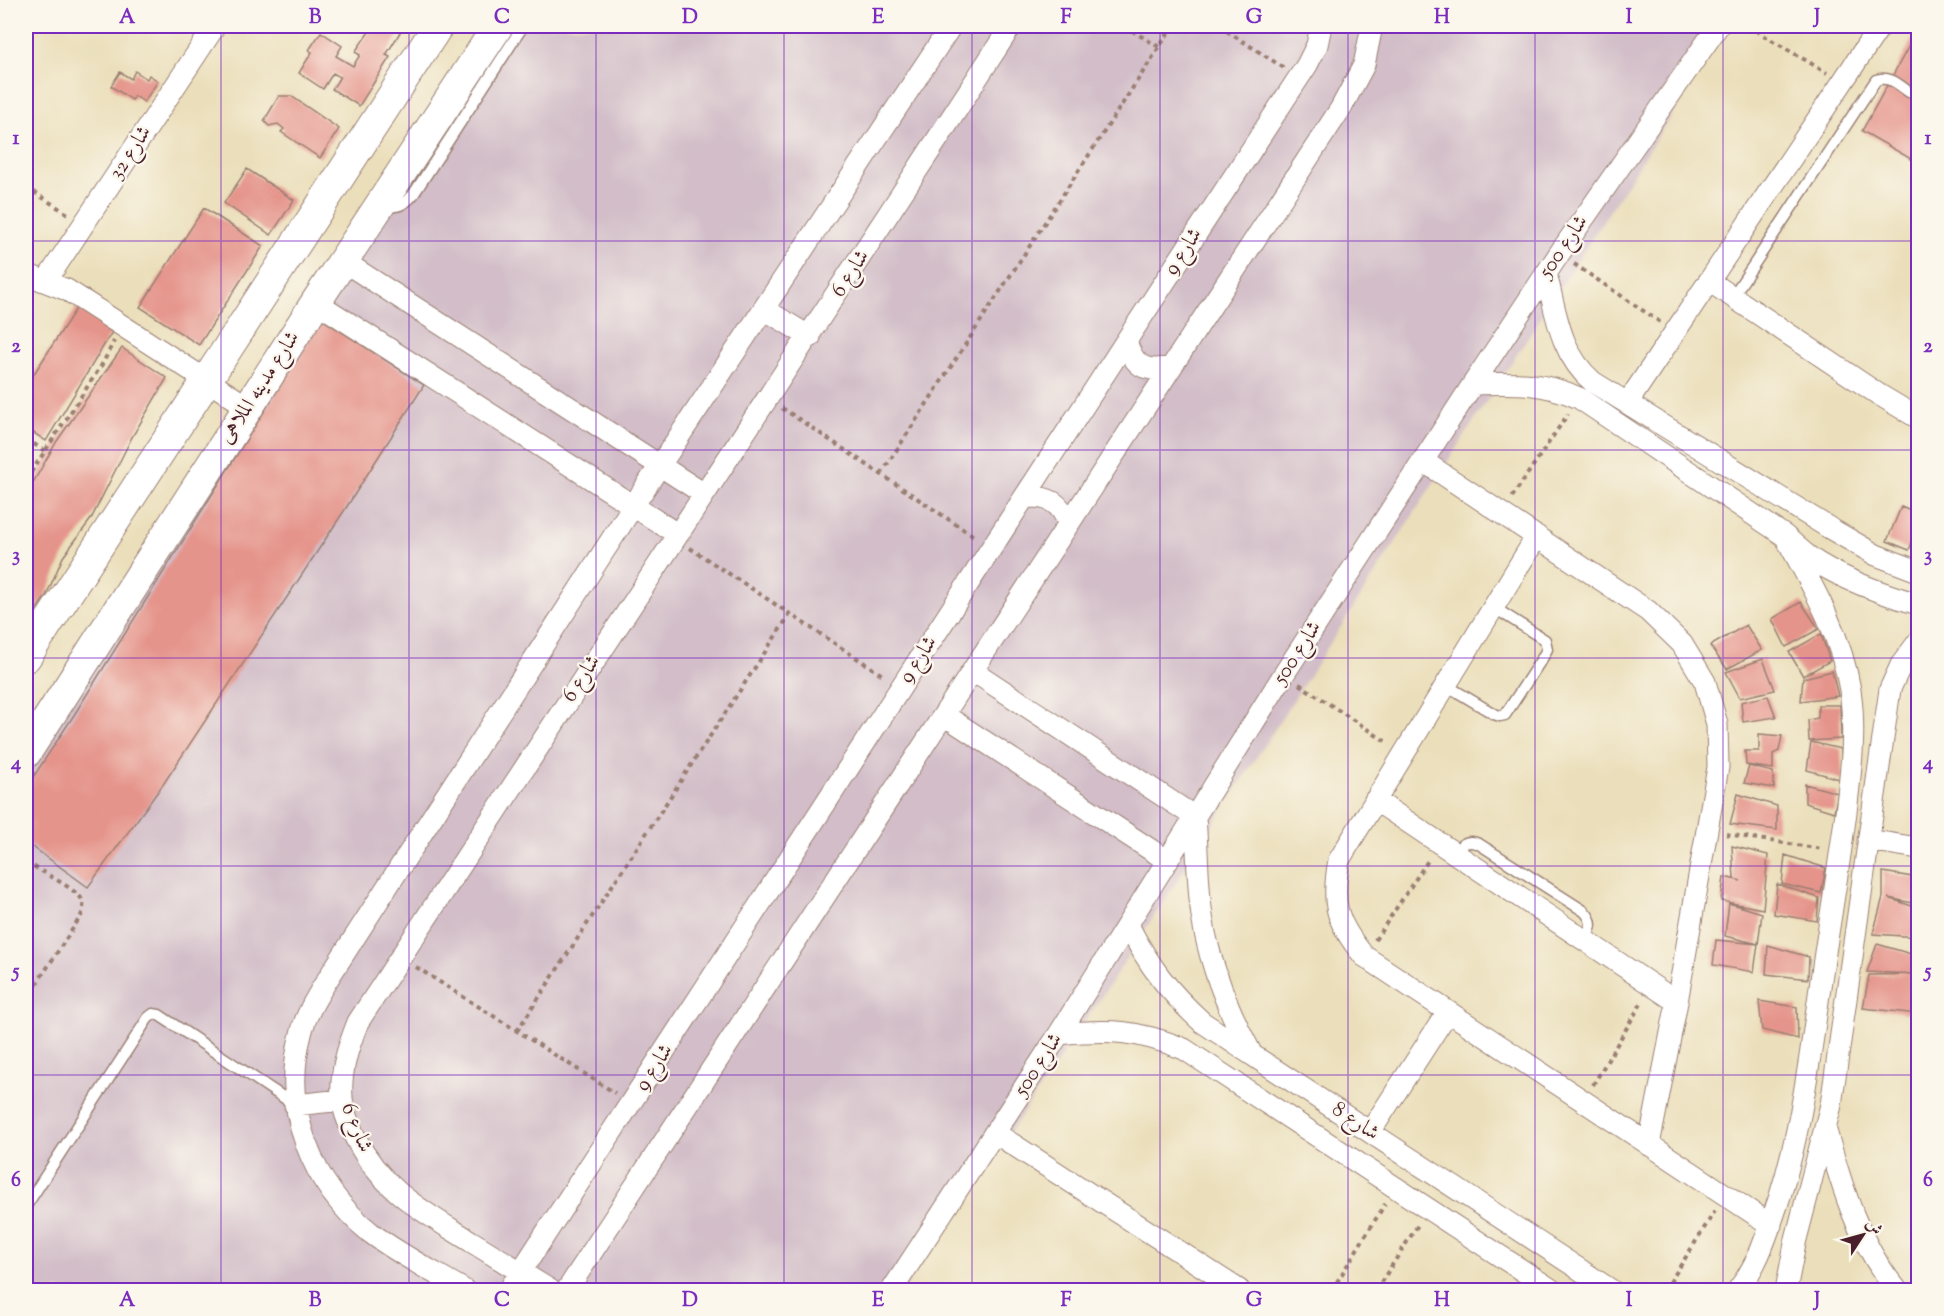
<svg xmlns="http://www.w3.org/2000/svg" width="1944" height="1316" viewBox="0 0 1944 1316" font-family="'Sorts Mill Goudy',Amiri,serif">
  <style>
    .industrial { fill: #d2bdc8 }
    .building { fill: #e5948b }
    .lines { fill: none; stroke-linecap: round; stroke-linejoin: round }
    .lane-casing { stroke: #9a7f73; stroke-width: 13 }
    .street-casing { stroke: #9a7f73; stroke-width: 23 }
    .secondary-casing { stroke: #9a7f73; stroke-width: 32 }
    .path { stroke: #9a7f73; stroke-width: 4; stroke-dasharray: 4.5 4.5; stroke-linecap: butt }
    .lane { stroke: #fff; stroke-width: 10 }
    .street { stroke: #fff; stroke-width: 21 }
    .secondary { stroke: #fff; stroke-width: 30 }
    .grid { fill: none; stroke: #7b2cbf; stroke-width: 1.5; stroke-opacity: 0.55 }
    .labels { text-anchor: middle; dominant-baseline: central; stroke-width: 4.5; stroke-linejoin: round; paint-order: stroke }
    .street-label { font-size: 21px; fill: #4a1f2b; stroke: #fbf7ec }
    .neatline { fill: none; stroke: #7b2cbf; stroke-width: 2 }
    .grid-label { font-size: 20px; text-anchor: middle; font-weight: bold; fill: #7b2cbf }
  </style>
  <rect width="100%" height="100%" fill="#fbf7ec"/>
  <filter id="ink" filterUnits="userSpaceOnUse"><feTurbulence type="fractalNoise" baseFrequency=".0167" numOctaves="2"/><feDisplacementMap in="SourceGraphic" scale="12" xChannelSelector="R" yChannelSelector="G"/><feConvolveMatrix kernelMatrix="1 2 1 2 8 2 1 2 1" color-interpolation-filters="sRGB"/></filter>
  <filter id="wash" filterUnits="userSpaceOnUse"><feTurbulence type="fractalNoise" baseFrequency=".008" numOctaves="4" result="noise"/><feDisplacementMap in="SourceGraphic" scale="24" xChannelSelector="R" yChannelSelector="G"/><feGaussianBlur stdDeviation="1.35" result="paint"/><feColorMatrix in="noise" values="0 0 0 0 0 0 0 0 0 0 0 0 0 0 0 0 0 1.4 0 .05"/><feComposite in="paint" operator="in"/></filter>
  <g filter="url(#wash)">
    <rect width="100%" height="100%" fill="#ebdfbb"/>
    <path class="industrial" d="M482,26H1729L1112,981L904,1290H26V731Z"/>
    <g id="blocks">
      <path class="building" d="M373,26H404L386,55L390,57L359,106L332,89L340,77L333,73L323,89L299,73L312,52L309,50L321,32L342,46L336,56L353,66L360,55L355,52Z
        M1915,35L1918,37V163L1862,131Z
        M135,71L147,79L149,75L158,81L144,102L135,96L132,100L111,86L120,72L131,79Z
        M279,96H291L339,129L320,158L281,132L284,129L278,124L269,126L264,121Z
        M247,169L294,200L271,235L224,203Z
        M204,208L263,246L199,345L140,307Z
        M77,307L112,332L46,441L26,428V386Z
        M322,319L424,385L346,508L164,783L88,887L26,842V788L74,715Z
        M122,348L167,378L132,437L91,519L63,557L46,596L26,625V495L57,441Z
        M1901,507L1918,514V528L1909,550L1887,541Z
        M1801,602L1819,629L1786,647L1772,619Z
        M1746,625L1762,650L1727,669L1710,646Z
        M1821,634L1830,661L1803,676L1789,652Z
        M1763,659L1775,690L1740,698L1726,672Z
        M1832,671L1838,696L1801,701L1803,678Z
        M1768,696L1776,717L1743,722L1741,702Z
        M1818,705H1840L1841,739L1809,741L1808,720L1818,718Z
        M1759,734L1782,736L1779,751L1773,754V769L1746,765L1745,751H1759Z
        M1811,742L1841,749L1843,780L1807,770Z
        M1749,766L1773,772L1774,788L1744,783Z
        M1805,784L1838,793L1834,812L1805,803Z
        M1738,794L1777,806V830L1730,824Z
        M1732,846L1768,855L1763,909L1721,901L1724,877L1741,881L1734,879Z
        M1785,855L1826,868L1821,893L1782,884Z
        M1883,872L1918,878V904L1888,898L1918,908V937L1873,934L1883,897Z
        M1777,884L1819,898L1817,921L1774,914Z
        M1729,903L1762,913L1758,944L1725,936Z
        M1716,940L1758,944L1754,972L1713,965Z
        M1877,944L1918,956V1014L1863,1008L1869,975L1915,974L1867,972Z
        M1768,945L1809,957L1808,979L1766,974Z
        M1759,1001L1797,1007L1798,1039L1762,1030Z"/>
    </g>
  </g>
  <g filter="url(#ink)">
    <use href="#blocks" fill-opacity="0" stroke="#9a7f73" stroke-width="1.5"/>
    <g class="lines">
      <defs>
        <path id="lane" d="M384,204C396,209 404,205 413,195L523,26
          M1733,296L1876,80C1889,75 1899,85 1909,92
          M1446,685L1494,714L1500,716L1505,715L1543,657L1547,649L1545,640L1493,607
          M1454,853C1462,844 1467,839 1479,844L1584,911C1595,922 1591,929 1585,941
          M26,1206L148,1018L153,1014L159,1015L295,1105"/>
        <path id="street" d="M343,261L704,494
          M1546,273C1556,313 1560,354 1593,382L1831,529L1876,555L1918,571
          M26,274L67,290L248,407
          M46,281L215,26
          M1709,281L1878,394L1918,418
          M316,302L677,534
          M764,309L810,337
          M1126,341C1134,366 1144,373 1171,367
          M1473,384C1512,383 1542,381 1579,398L1785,536C1795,545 1806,556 1818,563C1849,582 1883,594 1918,604
          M1628,402L1880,26
          M1423,461L1648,611L1682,644L1705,682L1717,724L1718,767L1677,1002L1649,1145
          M1025,497C1049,496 1060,502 1069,524
          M1537,536L1339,860C1331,904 1336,922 1364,956L1771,1225
          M973,671L1195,817C1198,852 1197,888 1203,922C1211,969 1228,1010 1250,1051
          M944,715L1168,861
          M1375,800L1677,1002
          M1868,840L1918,848
          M1128,925C1149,966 1168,991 1202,1022L1611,1290
          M1059,1034C1109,1029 1137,1030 1184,1049L1552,1290
          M295,1105L342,1100
          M1826,1131C1842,1187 1859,1245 1897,1290
          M1370,1132L1447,1013
          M995,1133L1239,1290
          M464,1290C434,1272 400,1255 371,1233C311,1185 281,1109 301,1034C306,1013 318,995 329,977L633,506L951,26
          M509,1290L1126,341L1307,65L1317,45L1321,26
          M550,1290C524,1274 498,1258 472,1242C424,1212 381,1190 355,1137C349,1125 343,1110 342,1098C340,1071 348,1047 358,1022C576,690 795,359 1011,26
          M567,1290L1341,108L1364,65L1372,26
          M892,1290L1059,1034L1284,674L1473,384L1559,254L1718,26
          M1738,1290C1755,1268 1764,1244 1773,1217C1804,1130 1812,1037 1826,946C1833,902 1840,857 1846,812C1851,771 1856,731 1850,690C1841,634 1812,585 1785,536
          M1786,1290L1796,1239L1831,1105L1890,689L1901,665L1918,642"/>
        <path id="secondary" d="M26,657L438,26
          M26,753L316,302L498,26"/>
      </defs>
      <use href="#lane" class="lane-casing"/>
      <use href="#street" class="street-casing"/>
      <use href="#secondary" class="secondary-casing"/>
      <path class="path" d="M1124,26L1159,47
        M1219,26L1284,68
        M1748,26L1827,73
        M26,187L68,214
        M1574,264L1660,322
        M782,408L975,537
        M26,439L45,451
        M881,474L1173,26
        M26,480L103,363L114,341
        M1512,497L1568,414
        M690,548L884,676
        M1299,684L1388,743
        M1726,834L1822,849
        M26,862C37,869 74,888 81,898C85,904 83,910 81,916L26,1000
        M1375,940L1429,859
        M416,967L615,1093
        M517,1031L790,614
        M1593,1085L1642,1002
        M1332,1290L1385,1204
        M1376,1290L1418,1225
        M1665,1290L1715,1211"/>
      <use href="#lane" class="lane"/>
      <use href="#street" class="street"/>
      <use href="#secondary" class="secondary"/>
    </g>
  </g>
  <path class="grid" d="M221,26V1290M409,26V1290M596,26V1290M784,26V1290M972,26V1290M1160,26V1290M1348,26V1290M1535,26V1290M1723,26V1290M26,241H1918M26,450H1918M26,658H1918M26,866H1918M26,1075H1918"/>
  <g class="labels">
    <g class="street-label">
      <text transform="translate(131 153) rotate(-57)">شارع 32</text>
      <text transform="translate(1564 247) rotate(-56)">شارع 500</text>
      <text transform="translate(1184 252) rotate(-57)">شارع 9</text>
      <text transform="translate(851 274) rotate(-57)">شارع 6</text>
      <text transform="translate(260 388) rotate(-57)">شارع مدينه الملاهى</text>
      <text transform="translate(1298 653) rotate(-57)">شارع 500</text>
      <text transform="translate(919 660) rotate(-57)">شارع 9</text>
      <text transform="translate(582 679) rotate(-57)">شارع 6</text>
      <text transform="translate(1039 1065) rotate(-57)">شارع 500</text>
      <text transform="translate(655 1068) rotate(-57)">شارع 9</text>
      <text transform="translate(1355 1122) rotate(34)">شارع 8</text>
      <text transform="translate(356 1128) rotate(68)">شارع 6</text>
    </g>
  </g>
  <rect width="1944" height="1316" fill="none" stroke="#fbf7ec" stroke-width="66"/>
  <g transform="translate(1863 1235) rotate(54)" stroke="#fbf7ec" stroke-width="4.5" paint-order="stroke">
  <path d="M0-4.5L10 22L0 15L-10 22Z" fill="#4a1f2b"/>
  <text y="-9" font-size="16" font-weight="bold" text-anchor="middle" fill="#4a1f2b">ش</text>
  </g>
  <rect x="33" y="33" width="1878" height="1250" class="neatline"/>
  <g class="grid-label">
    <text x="127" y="23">A</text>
    <text x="315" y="23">B</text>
    <text x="502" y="23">C</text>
    <text x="690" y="23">D</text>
    <text x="878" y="23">E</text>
    <text x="1066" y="23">F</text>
    <text x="1254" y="23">G</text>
    <text x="1442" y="23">H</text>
    <text x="1629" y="23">I</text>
    <text x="1817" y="23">J</text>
    <text x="16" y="144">1</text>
    <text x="1928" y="144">1</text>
    <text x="16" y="352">2</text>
    <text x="1928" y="352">2</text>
    <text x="16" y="561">3</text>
    <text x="1928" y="561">3</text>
    <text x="16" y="769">4</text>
    <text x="1928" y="769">4</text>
    <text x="16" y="977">5</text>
    <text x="1928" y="977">5</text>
    <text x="16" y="1186">6</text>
    <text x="1928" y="1186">6</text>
    <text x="127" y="1306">A</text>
    <text x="315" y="1306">B</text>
    <text x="502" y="1306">C</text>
    <text x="690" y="1306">D</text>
    <text x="878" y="1306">E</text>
    <text x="1066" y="1306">F</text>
    <text x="1254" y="1306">G</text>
    <text x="1442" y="1306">H</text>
    <text x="1629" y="1306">I</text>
    <text x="1817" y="1306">J</text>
  </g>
</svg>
